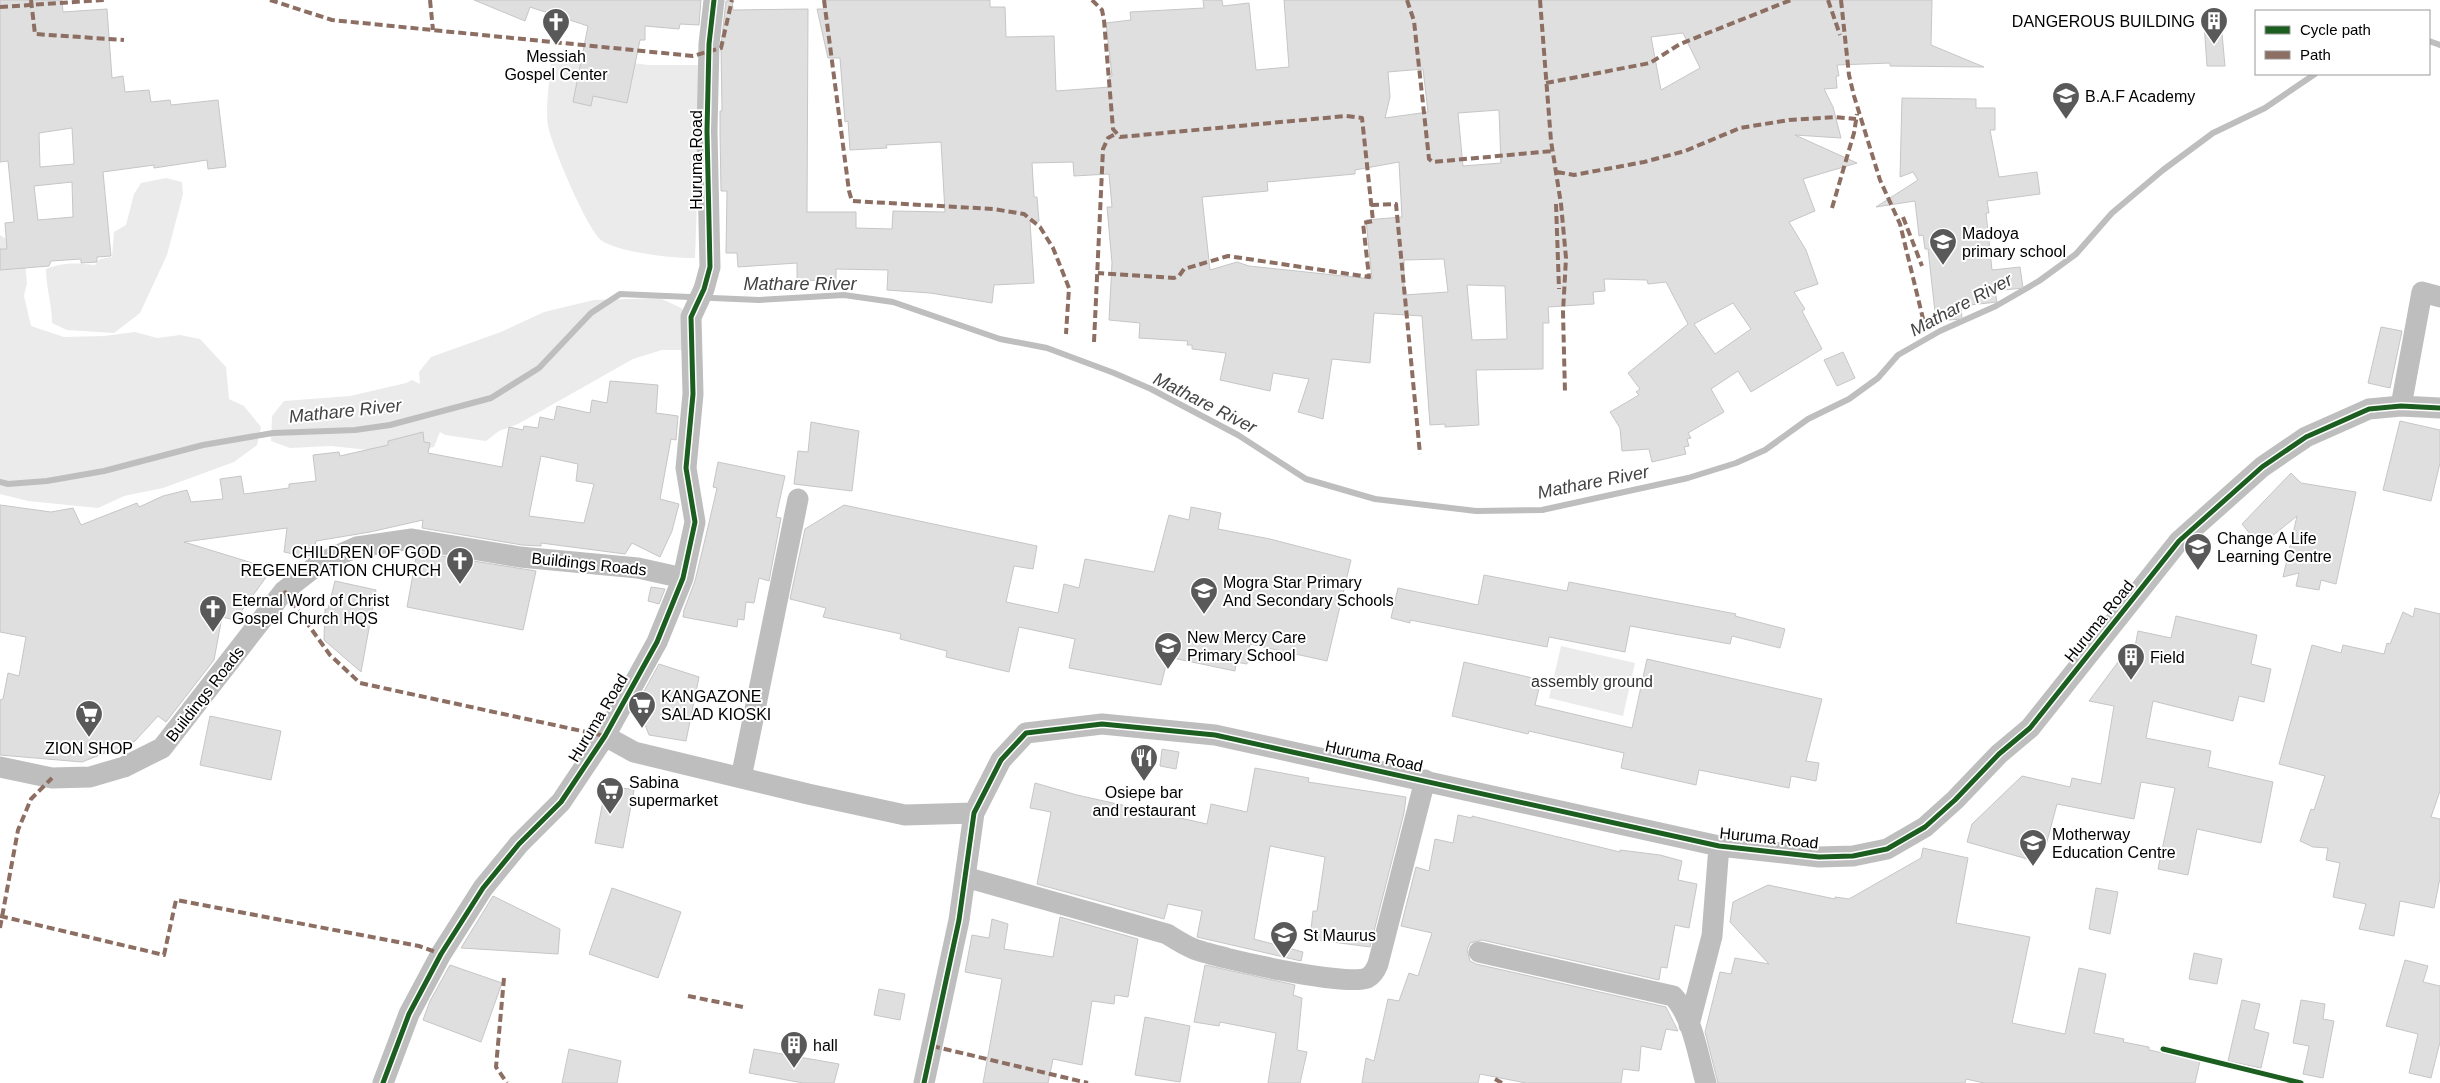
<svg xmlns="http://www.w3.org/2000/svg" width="2440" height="1083" viewBox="0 0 2440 1083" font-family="Helvetica,sans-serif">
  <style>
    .green { fill: #ebebeb }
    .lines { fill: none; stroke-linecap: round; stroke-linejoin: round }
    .stream { stroke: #bebebe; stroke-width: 6 }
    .building { fill: #dfdfdf; stroke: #c6c6c6; fill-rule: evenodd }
    .minor { stroke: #bebebe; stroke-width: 21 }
    .quiet { stroke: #8d6e63; stroke-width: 4; stroke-dasharray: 8 4; stroke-linecap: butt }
    .cycleway-casing { stroke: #fff; stroke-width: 8 }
    .cycleway { stroke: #1b5e20; stroke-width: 5 }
    .labels { text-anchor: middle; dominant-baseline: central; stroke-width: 4; stroke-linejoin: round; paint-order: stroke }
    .poi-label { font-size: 16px; fill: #000; stroke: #fff; text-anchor: start }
    .street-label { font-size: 16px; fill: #000; stroke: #fff }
    .park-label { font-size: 16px; fill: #323232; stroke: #fff }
    .water-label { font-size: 18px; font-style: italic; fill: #434343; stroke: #fff }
  </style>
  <rect width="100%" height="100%" fill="#fff"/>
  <path class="green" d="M557,53L648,65H699L700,118L695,258C676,259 616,252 601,240C587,229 552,146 548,126C545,108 550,80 551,61Z
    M166,178L182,182L183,194L167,255L140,313L114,333L67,330L52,323C52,304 46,288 46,269C63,262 76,263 95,265L100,259L112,257L114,232L126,225L134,194L141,183Z
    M0,235L18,246L25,262L27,283L24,296L31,326L64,337L104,336L135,332L157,338L180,335L200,339L226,367L229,399L244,406L261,427L257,445L234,462L163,488L124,496L98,508L28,501L0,494Z
    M660,298L681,308L701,327L683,350H662L633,359L518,424L499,431L486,441L445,435L440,432L434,447L417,451H378L331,446L290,448L271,441L272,416L284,401L350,396L406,383L412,380L420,384L419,372L431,357L501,332L544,312L594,300Z
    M1561,646L1635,663L1623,716L1549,698Z"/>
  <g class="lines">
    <path class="stream" d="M2429,41L2440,45
      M0,482L8,484L47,481L104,471L203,445L273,433L355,430L390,425L491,398L539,368L591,313L620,294L759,300L844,295L893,302L1000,339L1047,348L1114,373L1151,389L1238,435L1306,479L1375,499L1476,511L1542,510L1688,478L1736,463L1765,450L1808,419L1849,399L1878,378L1898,355L1940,331L1996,306L2039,281L2076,254L2112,213L2163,170L2213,133L2265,108L2315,74"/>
  </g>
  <path class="building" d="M0,0H62L63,12L107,9L112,78L123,76L125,92L149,90L151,102L170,100L171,105L218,100L226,167L208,169L207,160L154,168V165L103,172L111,256L97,257V262L81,263V259L51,261L49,266L0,270V249H7L5,223L14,222L8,161L0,162ZM72,128L74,164L40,167L39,133ZM72,182L73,217L38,220L34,186Z
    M474,0H701L699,25L680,24L679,29L645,26V40H640L627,103L593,96L591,106L573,102L588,26L530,7L525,21Z
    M732,0L733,10L808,9L807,212H856V228L892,229L893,211L945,212L941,142L886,145L887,148L850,150L848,121L845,122L840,58H828L817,9H826L825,0H990V7H1005L1006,37L1054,36L1056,91L1110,87L1109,77L1112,76L1106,23L1131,20L1130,12L1204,8L1203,0H1222L1223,6L1249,3L1256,70L1289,67L1284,0H1932L1931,45L1984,67L1890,66V63L1837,65L1839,76H1836L1837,88L1824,89L1833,107L1841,138L1795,135L1857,163L1803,179L1815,211L1789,222L1806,250L1818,284L1794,292L1805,309L1802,311L1822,349L1751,392L1738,371L1711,389L1724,412L1688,433L1691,438L1687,439L1689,446L1684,447L1686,454L1652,462L1649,449L1622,451L1620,428L1610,412L1639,395L1636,392L1640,389L1628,373L1688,324L1666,282L1648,284L1647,280L1604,279L1605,291L1593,292L1594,304L1548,307L1549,323H1543V369L1476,370L1479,425L1445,427V424L1430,425L1422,316L1374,313L1370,363L1332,359L1323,419L1298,412L1309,379L1273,373L1270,391L1220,380L1226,353L1192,349V345H1187L1188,341L1139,338L1140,323L1109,320L1112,263L1107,207H1112L1109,174L1074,176L1073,162L1032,163L1034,197H1037L1039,221L1030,222L1034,283L994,285L992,303L930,293L887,290L888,270L836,269V281L797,280V263L738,267L737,253H726L727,191H721L720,131V111H722L721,45L726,1ZM1683,33L1700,68L1661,90L1651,37ZM1423,69L1428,112L1385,118L1390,97L1388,72ZM1499,110L1501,163L1463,166L1458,113ZM1399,162L1402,217L1366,220L1372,279L1249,266L1237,262L1210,270L1202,197L1268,191L1267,182L1355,174V170ZM1444,259L1448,292L1404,295V260ZM1467,285L1505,286L1507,339L1472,340ZM1733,303L1751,329L1715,354L1694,324Z
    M2204,23H2221L2225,66H2207Z
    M1902,98L1976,99V108H1995V130H1990L1999,177L2037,172L2040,194L1987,201L1989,213H1986L1992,270L2020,267L2023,288L1995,291L1997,302L1961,306L1962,319L1936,321L1928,249H1925L1923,235L1919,236L1915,201L1876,207L1918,180L1913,172L1900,177Z
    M2381,327L2402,331L2390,388L2368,383Z
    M1843,352L1855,378L1837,386L1824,360Z
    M610,381L658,385L656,413L678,416L676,440L671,439L660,499L679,504L672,531L660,557L632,543L625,554L541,543V546L522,545L422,528L423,520L370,532L316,541L314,552L307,557L284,552L287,528L184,542L272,569L235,620L222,617L214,660L166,722L158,716L135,741L82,762L0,755V700L3,699L8,673L19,676L26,637L0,632V505L51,512L73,508L81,525L137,503L139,507L163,496L187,490L191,502L223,499L220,479L241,476L244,494L289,488V484L316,481L313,455L339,452L340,456L388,445V441L423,432L424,442L430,443L428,453L502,467L509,427L523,430L524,426L538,428L540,417L554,420L557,406L590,413L592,400L607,403ZM541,456L578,464L576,481L594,484L584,523L529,516Z
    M2400,421L2440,430V463L2431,501L2383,490Z
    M811,422L859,431L852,491L794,484L798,451L808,452Z
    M718,462L785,476L776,517L781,518L769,581L759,578L754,603L746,602L744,620L738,619L737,627L683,617L684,610L695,581L708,527L717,488L713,487Z
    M2291,473L2301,483L2356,492L2336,584L2321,580L2319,590L2296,586L2299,573L2283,577L2297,516L2260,546L2242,524Z
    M844,505L1037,546L1033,569L1014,566L1006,602L1058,613L1064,584L1079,588L1085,559L1154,572L1169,515L1189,520L1191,507L1221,513L1218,529L1270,539L1351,560L1327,661L1250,644L1247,664L1236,662L1235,671L1168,657L1161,685L1069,668L1075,639L1019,627L1009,672L946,657L947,651L900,639L901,634L823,617L826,608L790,599L805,529Z
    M417,552L536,571L523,630L407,607Z
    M1484,575L1567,591L1569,582L1736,614L1735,616L1785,629L1780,648L1732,636L1730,644L1630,626L1625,652L1549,637L1547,647L1410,620V623L1391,618L1398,588L1478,605Z
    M335,581L376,590L361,672L324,640L325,609H328Z
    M651,587L665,589L659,604L648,601Z
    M2415,608L2440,614V791L2431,817L2440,819V878L2434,908L2400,901L2394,936L2359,929L2366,904L2333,897L2340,863L2326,860L2328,848L2313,847L2300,841L2311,809L2314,810L2325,776L2279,764L2312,645L2341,653L2343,645L2384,654L2387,643L2390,644L2403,612L2413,617Z
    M2176,616L2257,635L2251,664L2271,669L2264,702L2239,696L2233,721L2153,701L2146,738L2211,751L2208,767L2273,782L2261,843L2197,829L2188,875L2158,869L2175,788L2141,782L2134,819L2057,804L2045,849L2035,846L2031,860L1967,842L1972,824L2022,776L2070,787L2072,778L2101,784L2114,706L2089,701L2127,650L2134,652L2138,631L2171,638Z
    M1647,659L1822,699L1806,761L1819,763L1816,781L1791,776L1789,788L1699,770L1696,785L1621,768L1624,753L1529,731L1528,734L1452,716L1464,662L1541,680L1535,705L1632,728Z
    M659,664L699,677L686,741L649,735L637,704Z
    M210,716L281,731L271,780L200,765Z
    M1162,749L1179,752L1176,769L1160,766Z
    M1255,768L1309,778L1308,782L1406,797L1404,813L1370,947L1310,939L1313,911H1317L1325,857L1270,846L1254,939L1303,952L1301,961L1197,937L1202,911L1168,904L1164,919L1037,884L1051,812L1030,808L1035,783L1077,795L1207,824L1211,804L1247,812Z
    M606,785L634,790L623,848L595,843Z
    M1458,815L1472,818V816L1620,852V850L1660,855L1682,861L1678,880L1697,884L1689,928L1675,925L1667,968L1661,967L1659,980L1482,940L1470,943L1467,950L1470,961L1476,964L1666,1007L1678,1031L1666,1029L1661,1050L1641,1046L1639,1071L1623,1069L1621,1083H1526L1480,1074L1478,1083H1362L1366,1058L1374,1061L1388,999L1399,1001L1409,973L1418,976L1432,933L1401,926L1416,867L1429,871L1435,839L1453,843Z
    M1923,848L1968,858L1956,923L2030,937L2012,1023L2065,1034L2079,968L2106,974L2094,1033L2124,1039L2123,1042L2149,1047V1050L2200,1061L2195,1083H1984L1966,1079L1965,1083H1718L1705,1032L1720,972L1731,974L1735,958L1769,964L1730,922L1733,902L1768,885L1835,899V897L1849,899L1921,858Z
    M612,888L681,912L658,978L589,954Z
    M2096,888L2118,892L2110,934L2089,929Z
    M493,896L560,929L558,954L461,948Z
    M1060,917L1138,939L1128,997L1115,995L1114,1004L1092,1001L1082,1065L1053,1059L1048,1083H983L1002,979L965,972L972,935L989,938L992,919L1008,924L1004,949L1053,957Z
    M2194,953L2222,959L2217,984L2189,979Z
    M2405,960L2428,966L2423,982L2440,986V1042L2431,1078L2409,1073L2418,1034L2386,1026Z
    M450,965L502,983L481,1042L423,1020L430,1001Z
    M1205,965L1295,985L1293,995L1302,998L1297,1050L1307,1052L1300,1083H1268L1276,1033L1220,1022L1219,1026L1194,1022Z
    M879,989L905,994L900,1020L874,1015Z
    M2242,1000L2260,1004L2254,1029L2269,1033L2261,1068L2228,1061Z
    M2301,1000L2325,1004L2323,1019L2334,1021L2323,1078L2303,1074L2309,1046L2293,1043Z
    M1145,1017L1190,1026L1180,1082L1135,1075Z
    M569,1049L621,1061L617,1083H562Z
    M754,1049L839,1064L834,1083H803L749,1073Z"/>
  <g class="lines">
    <path class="minor" d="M2401,406L2422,292L2440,297
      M605,736L634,752L808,794L905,815L974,813
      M0,767L52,778L90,777L124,767L162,748L284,591L320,563L357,547L412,539L520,557L638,568L683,578
      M741,778L798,499
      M965,877L1167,934C1175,939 1184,945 1194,949C1219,958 1345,987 1367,978C1373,975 1376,969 1378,964L1425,780
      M1479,952L1673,996C1693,1017 1698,1056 1706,1083
      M1689,1025L1712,936L1719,846
      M383,1083L409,1014L441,954L483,888L519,844L561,802L605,736L657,642L683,578L695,522L686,468L693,394L691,317L704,289L710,267L707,131L709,44L714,0
      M924,1083L959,920L974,813L1001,760L1026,733L1102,724L1215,735L1719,846L1819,857L1853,856L1887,849L1925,827L1955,800L1999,754L2030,728L2179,541L2262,467L2306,437L2369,409L2401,406L2440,408"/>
    <path class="quiet" d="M31,0L35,34L124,40
      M270,0L332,20L693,56L721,48L732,0
      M430,0L433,30
      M824,0L849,191L852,201L993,209L1024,214L1040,227L1053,248L1069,288L1066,334
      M1092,0L1102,10L1104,20L1113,129L1120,137L1346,116L1362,118L1373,221L1363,223L1369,277L1228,256L1184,269L1179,276L1174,278L1098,273
      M1407,0L1414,21L1429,159L1433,162L1552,151
      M1540,0L1551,141L1561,204L1566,258L1563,312L1565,393
      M1828,0L1840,35
      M1841,0L1849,75L1854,96L1880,180L1900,224L1926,331
      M0,7L104,0
      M1546,83L1650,63L1680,44L1791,0
      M1557,172L1574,175L1644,162L1685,151L1740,128L1789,120L1835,117L1856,119
      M1556,204L1559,289
      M1371,205L1396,204L1420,454
      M1832,208L1854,133L1857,114
      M1903,217L1922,266
      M1094,342L1103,149L1108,138L1115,134
      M284,591L330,655L360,683L605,736
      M0,916L164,955L176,900L419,946L441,954
      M0,928L18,830L31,799L52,778
      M504,978L496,1067L507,1083
      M688,996L743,1007
      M932,1046L1088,1083
      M1495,1079L1502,1083"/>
    <defs>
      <path id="cycleway" d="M2163,1049L2301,1083
        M383,1083L409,1014L441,954L483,888L519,844L561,802L605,736L657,642L683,578L695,522L686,468L693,394L691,317L704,289L710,267L707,131L709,44L714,0
        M924,1083L959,920L974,813L1001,760L1026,733L1102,724L1215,735L1719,846L1819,857L1853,856L1887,849L1925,827L1955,800L1999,754L2030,728L2179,541L2262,467L2306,437L2369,409L2401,406L2440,408"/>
    </defs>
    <use href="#cycleway" class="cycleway-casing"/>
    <use href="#cycleway" class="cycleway"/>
  </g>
  <defs>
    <symbol id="building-pin" viewBox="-11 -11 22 30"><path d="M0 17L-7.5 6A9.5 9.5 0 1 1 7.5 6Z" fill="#595959" stroke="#fff"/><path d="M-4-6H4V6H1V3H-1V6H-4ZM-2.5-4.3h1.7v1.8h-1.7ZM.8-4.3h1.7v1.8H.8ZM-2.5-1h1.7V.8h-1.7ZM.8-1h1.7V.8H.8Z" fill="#fff"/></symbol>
    <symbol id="church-pin" viewBox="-11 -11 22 30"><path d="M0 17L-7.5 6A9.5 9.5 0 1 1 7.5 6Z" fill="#595959" stroke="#fff"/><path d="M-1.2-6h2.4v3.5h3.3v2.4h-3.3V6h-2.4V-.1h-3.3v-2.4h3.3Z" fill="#fff"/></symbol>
    <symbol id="school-pin" viewBox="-11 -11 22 30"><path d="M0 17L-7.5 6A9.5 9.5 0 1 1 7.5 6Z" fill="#595959" stroke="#fff"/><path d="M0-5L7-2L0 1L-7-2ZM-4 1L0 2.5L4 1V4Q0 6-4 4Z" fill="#fff"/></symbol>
    <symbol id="supermarket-pin" viewBox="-11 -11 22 30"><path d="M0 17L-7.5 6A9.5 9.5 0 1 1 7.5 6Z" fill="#595959" stroke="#fff"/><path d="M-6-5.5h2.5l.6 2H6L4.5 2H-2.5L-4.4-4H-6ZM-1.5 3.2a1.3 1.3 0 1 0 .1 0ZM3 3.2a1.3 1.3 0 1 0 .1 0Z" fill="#fff"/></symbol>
    <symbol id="restaurant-pin" viewBox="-11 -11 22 30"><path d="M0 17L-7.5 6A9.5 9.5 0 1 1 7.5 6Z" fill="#595959" stroke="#fff"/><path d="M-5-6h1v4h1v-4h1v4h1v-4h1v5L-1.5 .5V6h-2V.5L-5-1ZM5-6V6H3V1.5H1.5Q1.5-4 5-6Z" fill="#fff"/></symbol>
  </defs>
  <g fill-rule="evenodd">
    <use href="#building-pin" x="2198" y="5" width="32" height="43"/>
    <use href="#church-pin" x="540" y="6" width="32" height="43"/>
    <use href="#school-pin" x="2050" y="80" width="32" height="43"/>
    <use href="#school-pin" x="1927" y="226" width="32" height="43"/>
    <use href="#school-pin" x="2182" y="531" width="32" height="43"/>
    <use href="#church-pin" x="444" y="545" width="32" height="43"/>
    <use href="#school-pin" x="1188" y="575" width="32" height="43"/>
    <use href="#church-pin" x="197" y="593" width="32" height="43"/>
    <use href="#school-pin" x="1152" y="630" width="32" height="43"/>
    <use href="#building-pin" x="2115" y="641" width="32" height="43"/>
    <use href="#supermarket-pin" x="626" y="689" width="32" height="43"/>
    <use href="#supermarket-pin" x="73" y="698" width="32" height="43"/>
    <use href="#restaurant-pin" x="1128" y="742" width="32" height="43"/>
    <use href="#supermarket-pin" x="594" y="775" width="32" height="43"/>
    <use href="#school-pin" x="2017" y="827" width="32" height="43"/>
    <use href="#school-pin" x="1268" y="919" width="32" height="43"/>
    <use href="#building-pin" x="778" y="1029" width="32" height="43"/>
  </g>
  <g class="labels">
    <g class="poi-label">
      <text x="2195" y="21" text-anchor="end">DANGEROUS BUILDING</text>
      <text x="556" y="56" text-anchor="middle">Messiah<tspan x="556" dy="18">Gospel Center</tspan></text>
      <text x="2085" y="96">B.A.F Academy</text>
      <text x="1962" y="233">Madoya<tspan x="1962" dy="18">primary school</tspan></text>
      <text x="2217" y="538">Change A Life<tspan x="2217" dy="18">Learning Centre</tspan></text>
      <text x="441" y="552" text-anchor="end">CHILDREN OF GOD<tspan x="441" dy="18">REGENERATION CHURCH</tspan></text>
      <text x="1223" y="582">Mogra Star Primary<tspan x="1223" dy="18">And Secondary Schools</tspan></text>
      <text x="232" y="600">Eternal Word of Christ<tspan x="232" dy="18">Gospel Church HQS</tspan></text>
      <text x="1187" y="637">New Mercy Care<tspan x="1187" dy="18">Primary School</tspan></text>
      <text x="2150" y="657">Field</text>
      <text x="661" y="696">KANGAZONE<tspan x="661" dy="18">SALAD KIOSKI</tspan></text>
      <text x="89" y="748" text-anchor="middle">ZION SHOP</text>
      <text x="629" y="782">Sabina<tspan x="629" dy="18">supermarket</tspan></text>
      <text x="1144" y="792" text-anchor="middle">Osiepe bar<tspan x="1144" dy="18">and restaurant</tspan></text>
      <text x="2052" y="834">Motherway<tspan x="2052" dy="18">Education Centre</tspan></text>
      <text x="1303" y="935">St Maurus</text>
      <text x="813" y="1045">hall</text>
    </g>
    <g class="street-label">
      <text transform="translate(696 160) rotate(-90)">Huruma Road</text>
      <text transform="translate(589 564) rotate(6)">Buildings Roads</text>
      <text transform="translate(2099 621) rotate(-51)">Huruma Road</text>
      <text transform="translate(205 694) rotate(-52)">Buildings Roads</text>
      <text transform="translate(598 718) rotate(-59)">Huruma Road</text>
      <text transform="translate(1374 756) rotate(12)">Huruma Road</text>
      <text transform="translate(1769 838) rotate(6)">Huruma Road</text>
    </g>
    <g class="park-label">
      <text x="1592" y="681">assembly ground</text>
    </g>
    <g class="water-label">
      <text x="800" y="284">Mathare River</text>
      <text transform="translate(1961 305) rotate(-28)">Mathare River</text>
      <text transform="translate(1205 403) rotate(27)">Mathare River</text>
      <text transform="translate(345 411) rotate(-6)">Mathare River</text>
      <text transform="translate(1593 482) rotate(-11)">Mathare River</text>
    </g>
  </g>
  <rect x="2255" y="10" width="175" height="65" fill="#ffffff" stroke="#999999"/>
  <rect x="2265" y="26" width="25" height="8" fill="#1b5e20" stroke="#999999"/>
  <text x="2300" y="35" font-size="15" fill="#000000">Cycle path</text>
  <rect x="2265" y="51" width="25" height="8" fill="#8d6e63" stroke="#999999"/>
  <text x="2300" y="60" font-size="15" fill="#000000">Path</text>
</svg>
